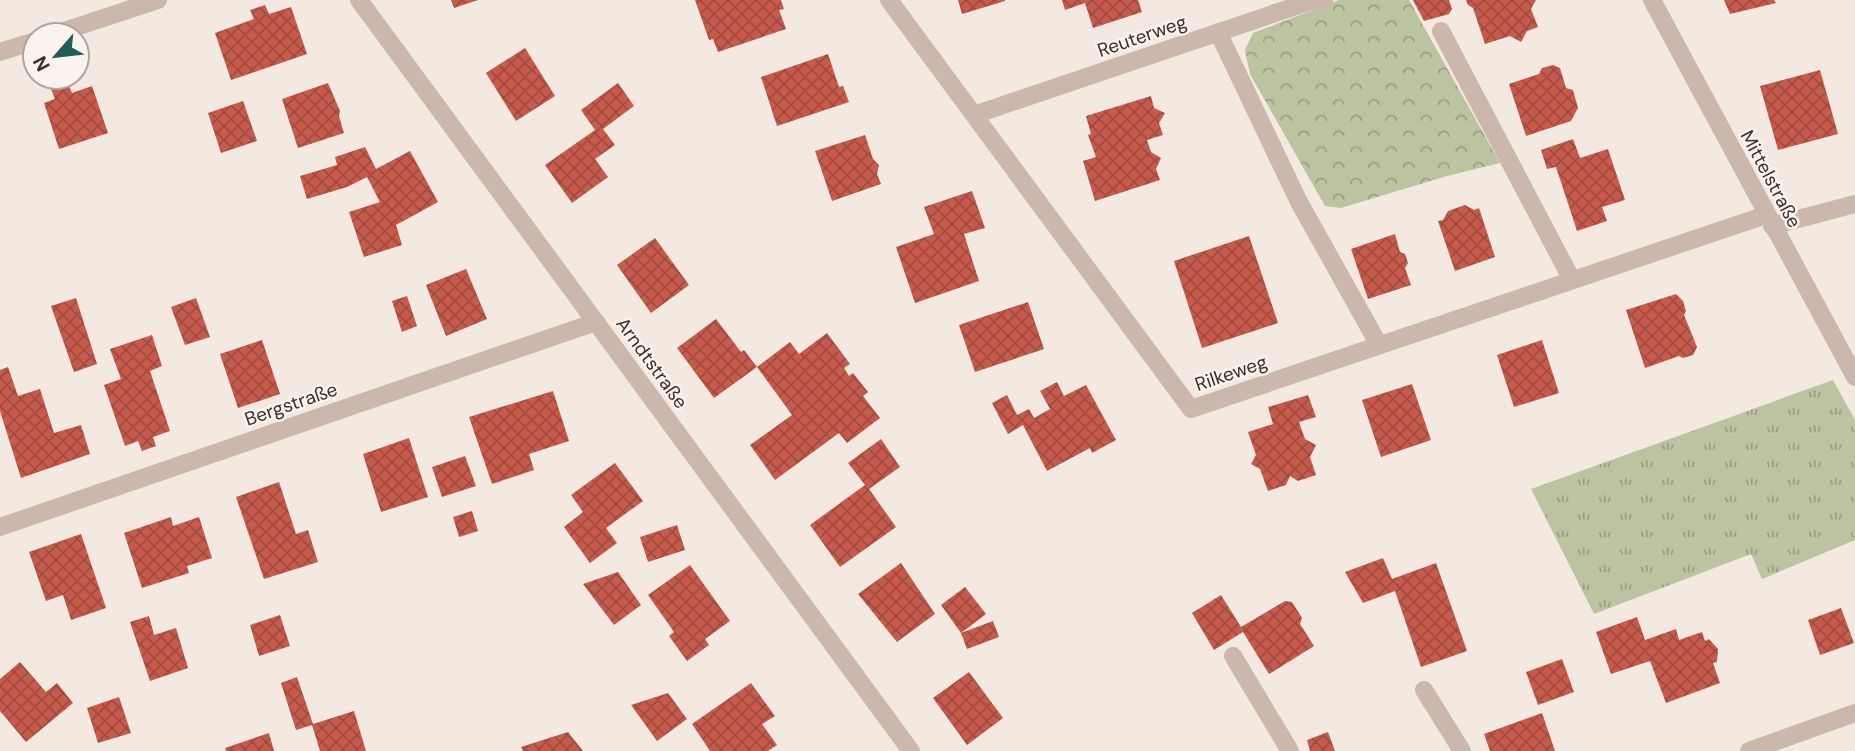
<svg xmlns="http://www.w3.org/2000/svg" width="1855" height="751" viewBox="0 0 1855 751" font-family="'DM Sans',sans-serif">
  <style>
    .grass { fill: url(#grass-tufts) }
    .park { fill: url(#park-crowns) }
    .building { fill: url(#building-cross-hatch) }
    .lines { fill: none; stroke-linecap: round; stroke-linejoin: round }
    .service { stroke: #ccb7ad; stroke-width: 18 }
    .minor { stroke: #ccb7ad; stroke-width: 18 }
    .labels { text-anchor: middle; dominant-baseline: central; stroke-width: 5; stroke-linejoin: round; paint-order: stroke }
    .street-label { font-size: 19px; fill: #3b2e2b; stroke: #fbf3ee }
  </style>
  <defs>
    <pattern id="grass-tufts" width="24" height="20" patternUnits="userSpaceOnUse" patternTransform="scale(1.75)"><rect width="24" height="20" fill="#bcc3a1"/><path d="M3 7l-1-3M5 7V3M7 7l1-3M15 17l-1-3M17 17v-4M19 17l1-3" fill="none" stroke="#9a9f83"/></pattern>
    <pattern id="park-crowns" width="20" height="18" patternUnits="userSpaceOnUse" patternTransform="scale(1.75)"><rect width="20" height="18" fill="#bcc3a1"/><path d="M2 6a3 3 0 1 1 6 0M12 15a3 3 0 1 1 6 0" fill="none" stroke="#9a9f83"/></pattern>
    <pattern id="building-cross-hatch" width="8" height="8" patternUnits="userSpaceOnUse" patternTransform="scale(1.75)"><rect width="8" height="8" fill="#c65b4d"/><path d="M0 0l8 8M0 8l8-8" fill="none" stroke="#a24c40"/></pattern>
  </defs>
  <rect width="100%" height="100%" fill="#f4e9e1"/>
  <path class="grass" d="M1833,380L1855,420V540L1762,579L1751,554L1594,614L1531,489Z"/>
  <path class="park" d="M1339,0H1409L1500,163L1447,176L1341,208L1325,206L1250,74L1245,50L1253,33Z"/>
  <path class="building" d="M451,0H478L454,8Z
    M695,0H781L784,9L779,10L786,29L718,52L713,39L709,40Z
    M958,0H1005V1L962,14Z
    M1062,0H1138L1142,12L1093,28L1085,3L1065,10Z
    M1413,0H1449L1452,9L1449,14L1424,21Z
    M1466,0H1536L1531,9L1538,27L1527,31L1521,42L1510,36L1485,44L1473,8L1468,5Z
    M1724,0H1774L1776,3L1730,14Z
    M265,5L269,14L291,7L307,54L231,80L215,33L254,19L250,10Z
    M525,48L555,96L516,121L486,73Z
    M828,54L839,87L843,86L849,102L777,126L761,77Z
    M1553,65L1560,68L1566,88L1573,90L1578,108L1571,121L1526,136L1509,84L1539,74L1542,68Z
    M1820,70L1838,134L1778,150L1760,86Z
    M68,83L72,93L92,86L108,133L59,149L44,103L55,99L51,89Z
    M328,83L340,111L339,116L344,133L298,148L282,99Z
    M618,83L634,106L603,129L615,145L595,159L608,177L572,203L545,165L595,130L581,110Z
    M1151,96L1154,108L1165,113L1159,123L1163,135L1147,140L1151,152L1161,158L1156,169L1160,180L1095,201L1083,161L1096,157L1088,135L1091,134L1086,116Z
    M243,101L257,141L221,153L208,113Z
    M865,135L873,159L879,165L877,174L881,184L832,201L815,151Z
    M1573,139L1580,158L1608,149L1625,200L1602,207L1607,221L1577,231L1556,167L1547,169L1541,150Z
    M365,147L376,169L410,151L438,202L396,225L402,245L364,257L349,212L380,202L367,177L347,187L307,199L300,176L337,165L335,157Z
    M972,191L985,228L964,234L979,281L915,303L896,247L934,234L924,207Z
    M1465,205L1474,210L1479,208L1495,257L1455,271L1438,221L1443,220L1448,211Z
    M1395,234L1400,252L1405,254L1408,263L1405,268L1411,285L1368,299L1351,249Z
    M1249,236L1278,323L1202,348L1174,261Z
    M655,238L689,285L651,313L617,265Z
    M466,269L487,319L446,336L426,285Z
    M1676,294L1683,301L1686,311L1684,315L1697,347L1693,355L1683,358L1679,356L1645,368L1626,310Z
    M407,296L417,326L402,332L392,301Z
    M76,298L97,364L74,372L51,306Z
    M196,298L210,337L185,345L171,307Z
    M1028,302L1044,349L975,372L959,325Z
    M716,319L741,352L744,350L757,367L714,398L677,348Z
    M827,333L850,364L844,368L849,376L853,373L868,392L863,396L880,418L847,443L839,433L775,480L750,445L792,415L757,367L790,342L799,354Z
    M152,335L162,366L150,371L170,431L153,437L156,446L142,451L138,441L125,446L104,385L121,379L110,349Z
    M262,340L280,394L238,408L220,354Z
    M1542,340L1559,393L1514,407L1497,355Z
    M8,367L18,396L40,389L54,433L81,425L90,454L21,478L0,411V370Z
    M1057,382L1064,396L1086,385L1116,440L1092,453L1090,448L1047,471L1023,425L1008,434L992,403L1007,395L1017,415L1029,409L1034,418L1050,409L1040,391Z
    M1412,384L1431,440L1381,457L1362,400Z
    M553,391L569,441L529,454L534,470L492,484L469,417Z
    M1308,395L1316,417L1299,422L1305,439L1316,445L1310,457L1316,475L1298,481L1290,476L1286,485L1268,491L1260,469L1251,464L1256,455L1248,432L1273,424L1268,407Z
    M409,438L428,497L381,512L363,454Z
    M881,439L900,467L869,489L896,527L840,567L810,525L865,485L848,463Z
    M465,456L476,486L442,497L432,467Z
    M615,463L643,501L606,528L617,543L590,563L564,527L583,512L571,495Z
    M279,482L296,534L308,530L318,562L264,579L236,497Z
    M472,511L478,531L459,537L453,517Z
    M171,517L173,526L199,517L212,558L187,566L189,573L142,588L124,533Z
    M677,525L685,550L648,562L640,537Z
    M81,534L106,608L71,620L63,595L46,601L29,552Z
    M1383,558L1392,579L1436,563L1467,651L1421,667L1395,591L1363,603L1345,572Z
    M901,563L935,614L897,642L858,594Z
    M690,565L730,621L705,639L709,645L687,661L669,636L674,632L648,595Z
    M618,572L641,605L614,625L583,584Z
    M965,587L986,614L961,633L993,621L999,637L967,649L961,633L941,605Z
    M1221,595L1241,627L1285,601L1292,602L1302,618L1300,624L1314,646L1269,674L1243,632L1214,650L1192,613Z
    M1841,608L1854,643L1820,655L1808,620Z
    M280,615L290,646L259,656L250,625Z
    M149,616L154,635L176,628L188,668L150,681L130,622Z
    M1637,617L1645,640L1676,629L1679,640L1702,632L1705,641L1709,639L1718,649L1717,662L1713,663L1720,683L1666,703L1650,661L1611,674L1596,632Z
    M1562,659L1574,692L1538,705L1526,672Z
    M20,662L46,692L57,683L73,703L26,742L0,711V679Z
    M969,672L1003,718L967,745L933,698Z
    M297,677L313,724L354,711L366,751H320L312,725L296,730L281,683Z
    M751,683L775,716L762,724L777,745L768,751H710L692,724Z
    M668,693L687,719L657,741L631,705Z
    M119,697L131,733L98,743L87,708Z
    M1542,713L1555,751H1490L1484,734Z
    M568,732L583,751H523L521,747Z
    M1328,732L1335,751H1310L1307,740Z
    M269,733L274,751H226L225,748Z"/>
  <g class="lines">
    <path class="service" d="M1441,31L1572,280
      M1772,226L1855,204
      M1233,656L1290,751
      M1424,690L1462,751"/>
    <path class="minor" d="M359,0L911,751
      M889,0L1191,409L1766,215
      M1652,0L1855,377
      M1218,32L1299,202L1379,345
      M52,35L158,0
      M0,52L35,41
      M974,115L1311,1L1324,0
      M0,527L596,322
      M1749,751L1855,713"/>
  </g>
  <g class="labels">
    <g class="street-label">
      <text transform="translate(1142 36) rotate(-19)">Reuterweg</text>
      <text transform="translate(1771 179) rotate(62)">Mittelstraße</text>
      <text transform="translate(652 363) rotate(54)">Arndtstraße</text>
      <text transform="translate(1231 373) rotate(-19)">Rilkeweg</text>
      <text transform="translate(291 404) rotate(-19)">Bergstraße</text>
    </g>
  </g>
  <g transform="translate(56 56) rotate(242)"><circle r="33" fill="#fbf3ee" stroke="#aea4a0" stroke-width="2"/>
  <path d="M0-5L12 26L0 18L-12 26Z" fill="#205d59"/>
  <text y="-10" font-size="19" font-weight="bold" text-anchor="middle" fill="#3b2e2b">N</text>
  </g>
</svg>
